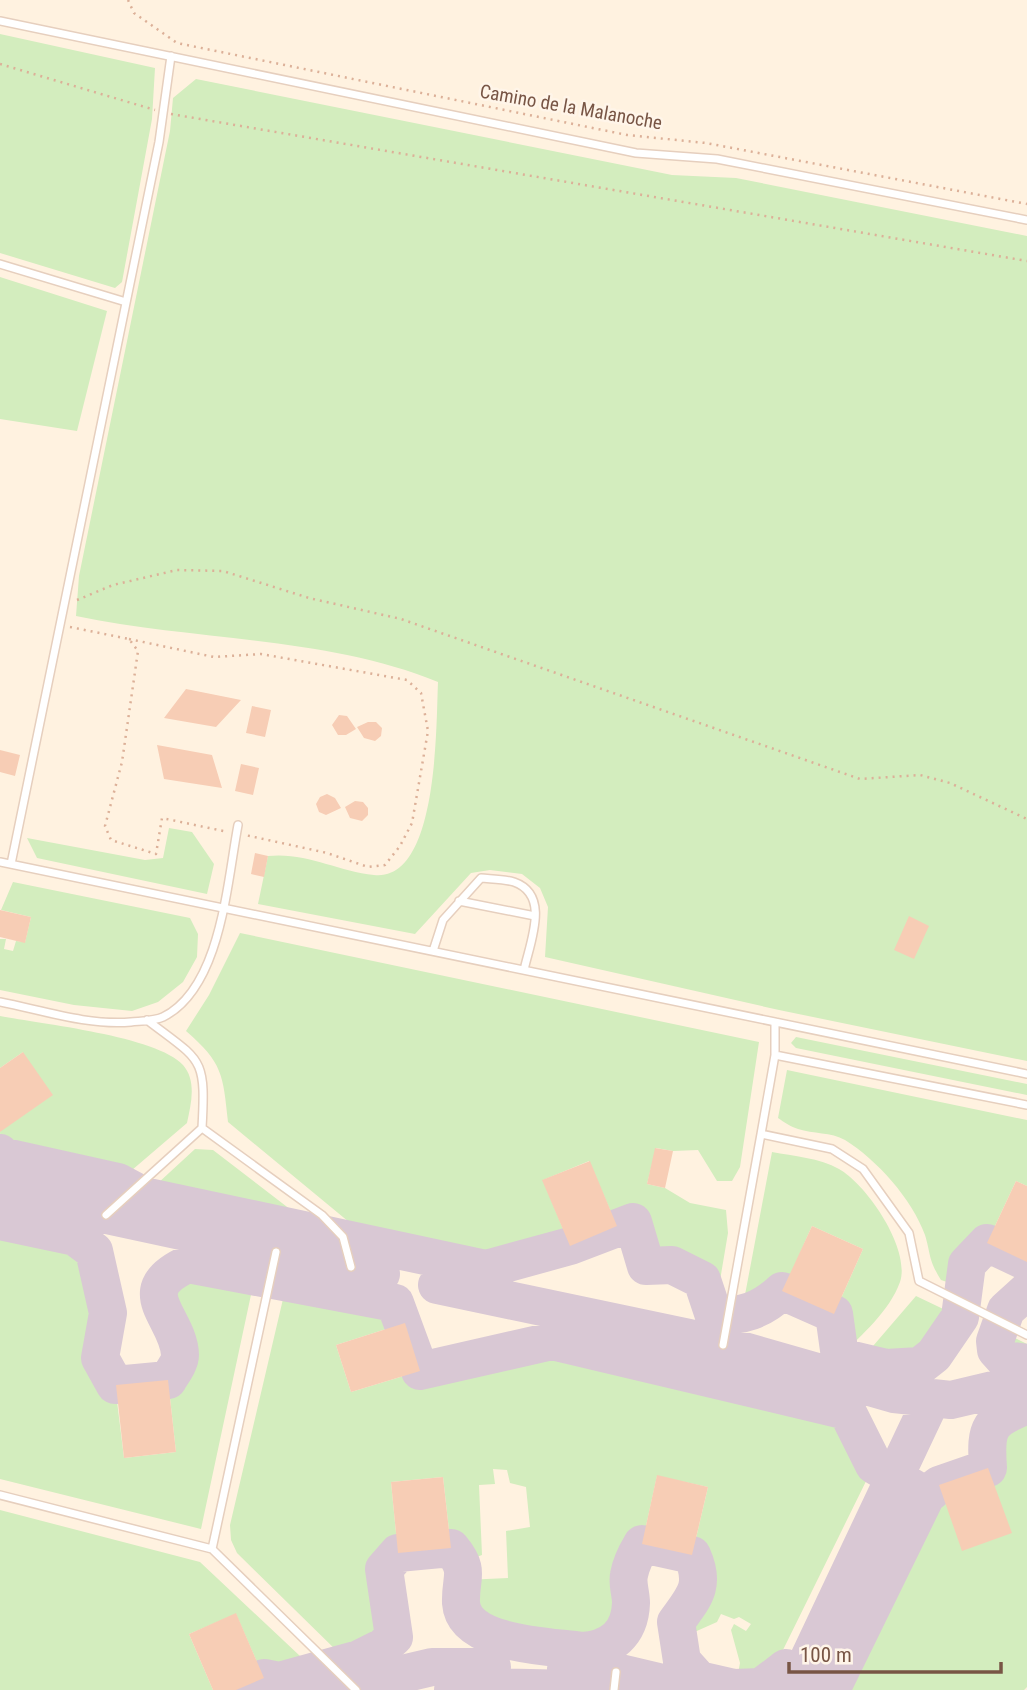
<svg xmlns="http://www.w3.org/2000/svg" width="1027" height="1690" viewBox="0 0 1027 1690" font-family="'Roboto Condensed',sans-serif">
  <style>
    .green { fill: #d3edbe }
    .lines { fill: none; stroke-linecap: round; stroke-linejoin: round }
    .taxiway { stroke: #d9c8d4; stroke-width: 38 }
    .building { fill: #f7cdb5 }
    .service-casing { stroke: #e6cfbe; stroke-width: 10 }
    .path { stroke: #dcb098; stroke-width: 2.5; stroke-dasharray: 2 5; stroke-linecap: butt }
    .service { stroke: #fff; stroke-width: 7 }
    .labels { text-anchor: middle; dominant-baseline: central; stroke-width: 5; stroke-linejoin: round; paint-order: stroke }
    .street-label { font-size: 19px; fill: #785545; stroke: #fff5e9 }
  </style>
  <rect width="100%" height="100%" fill="#fff2e0"/>
  <path class="green" d="M0,34L155,68L152,119L122,282L115,288L0,253Z
    M196,79L672,175L736,178L1027,236V1061L779,1010L545,957L548,907L540,888L522,874L490,870L471,873L415,934L258,904L268,856C306,852 337,871 374,875C439,882 436,724 438,682C327,636 194,641 76,616L79,576L170,131L173,98Z
    M0,277L107,311L77,431L0,419Z
    M169,828L192,832L214,864L207,894L37,858L27,838L145,860L163,858Z
    M13,882L190,918L198,934L197,957L183,982L158,1002L132,1011L74,1005L0,990V939H6L4,949L13,951L16,941L25,942L31,917L1,910Z
    M240,933L759,1042L740,1167L732,1181H717L698,1150L673,1151L656,1148L647,1184L665,1188L690,1203L726,1210L728,1233L714,1316L702,1280L672,1265L646,1266L633,1223L617,1226L589,1161L543,1180L570,1246L486,1269L378,1246L228,1122C223,1075 223,1063 186,1031L209,995Z
    M0,1016C41,1024 157,1036 183,1065C197,1081 191,1104 187,1123L118,1182L1,1156L0,1132L23,1052L0,1068Z
    M796,1037L1027,1084V1095L796,1048L791,1043Z
    M787,1070L1027,1120V1186L1016,1181L987,1243L967,1264L965,1288L941,1280C928,1259 931,1255 925,1235C912,1199 877,1160 845,1140C831,1132 813,1134 798,1129C791,1127 784,1122 778,1118Z
    M195,1149L213,1150L321,1233L144,1196Z
    M772,1152C793,1156 820,1158 839,1169C867,1185 911,1249 900,1282C889,1312 862,1334 840,1357L834,1314L863,1249L812,1226C791,1271 790,1296 741,1316Z
    M0,1221L75,1237L94,1251L108,1313L100,1358L115,1385L124,1458L176,1452L168,1380L180,1358L175,1330L160,1308C155,1246 219,1270 255,1276L201,1529L0,1479Z
    M287,1282L395,1303L405,1323L336,1345L351,1392L420,1371L552,1341L847,1411L874,1465L781,1654C769,1671 759,1677 738,1674L740,1663L731,1630L734,1624L746,1631L751,1624L739,1617L734,1619L721,1614L717,1622L681,1638L676,1622L696,1594L700,1573L692,1555L708,1487L657,1476L642,1544L628,1578L631,1602L628,1621L617,1641L598,1650L582,1651C557,1647 482,1643 467,1622C459,1610 463,1594 465,1580L508,1578L506,1531L530,1527L526,1487L510,1483L507,1470L493,1469L495,1484L479,1485L482,1555L463,1562L451,1548L443,1477L391,1482L398,1553L384,1570L394,1637C377,1654 364,1660 341,1655L237,1553L231,1540L230,1525Z
    M916,1296L960,1317C931,1366 918,1377 861,1360Z
    M1001,1331L1027,1344V1363L1005,1360L996,1350L995,1341Z
    M1027,1405V1687L1024,1690H831L926,1496L939,1485L1011,1533C1001,1505 970,1444 996,1418C1003,1412 1019,1409 1027,1405Z
    M0,1510L200,1562L317,1672L279,1681L264,1678L236,1614L189,1634L213,1690H0Z"/>
  <g class="lines">
    <path class="taxiway" d="M0,1153L1,1156L118,1182L144,1196L486,1269L570,1246L633,1222L646,1266L672,1265L702,1280L714,1316C743,1316 761,1311 782,1291L834,1314L840,1357L886,1368L920,1366L934,1355L960,1317L967,1264L987,1243L1027,1262
      M0,1192L381,1274
      M0,1221L75,1237L94,1251L108,1313L100,1358L115,1385L168,1380C172,1373 180,1363 180,1355C179,1317 128,1291 188,1264L395,1303L420,1371L552,1341L847,1411L874,1465L926,1496L831,1690
      M437,1285L723,1345L894,1394L951,1400L1027,1382
      M1027,1291L1006,1310L995,1341L996,1350L1005,1360L1027,1363
      M903,1482L926,1496L939,1485L988,1468C985,1426 989,1421 1027,1405
      M566,1669L616,1672L692,1690
      M577,1675L582,1651C611,1649 630,1634 631,1603C631,1593 627,1584 629,1575C631,1563 636,1554 642,1544L692,1555C706,1586 694,1597 676,1622L682,1661L699,1680L734,1688L761,1687L786,1668L828,1690
      M236,1690L264,1678L279,1681L359,1659L383,1647L394,1637L384,1569L398,1553L451,1548C471,1572 460,1576 461,1603C464,1645 549,1646 582,1651L574,1689L478,1687L453,1690
      M334,1690L432,1667H492
      M794,1690L932,1398"/>
  </g>
  <path class="building" d="M186,689L241,700L216,727L164,718Z
    M252,706L271,710L265,737L246,733Z
    M339,715L347,716L356,729L346,735H338L332,725Z
    M368,722H376L382,728L381,736L375,741L364,738L357,727Z
    M157,745L212,755L222,788L164,779Z
    M0,750L20,755L15,776L0,772Z
    M241,764L259,768L253,795L235,791Z
    M327,794L335,798L341,808L326,815L319,812L316,804L320,797Z
    M355,801L363,802L368,808V815L362,821L350,818L345,807Z
    M255,853L268,856L264,877L251,874Z
    M0,910L31,917L25,943L0,937Z
    M909,916L929,926L914,959L894,950Z
    M23,1052L53,1095L0,1132V1068Z
    M655,1148L673,1151L665,1188L647,1184Z
    M590,1161L617,1226L570,1246L542,1180Z
    M1016,1181L1027,1186V1262L987,1243Z
    M812,1226L863,1249L834,1314L782,1291Z
    M405,1323L420,1371L351,1392L336,1345Z
    M168,1380L176,1452L124,1458L116,1385Z
    M988,1468L1012,1533L962,1551L939,1485Z
    M657,1475L708,1487L692,1555L642,1544Z
    M443,1477L451,1548L398,1553L391,1482Z
    M236,1613L264,1678L236,1690H213L189,1634Z"/>
  <g class="lines">
    <defs>
      <path id="service" d="M0,21L636,153L717,159L1027,220
        M0,264L126,302
        M0,862L1027,1074
        M11,864L159,142L171,56
        M459,901L535,916
        M433,951L443,920L481,878C491,879 504,879 514,882C551,895 530,942 524,970
        M0,1002C41,1010 89,1026 131,1022C140,1021 155,1021 163,1017C221,988 227,883 238,825
        M775,1022V1055L1027,1105
        M202,1128L322,1215L343,1237L351,1267
        M761,1134L775,1055
        M106,1215L202,1128C206,1056 202,1062 147,1020
        M276,1252L212,1549L356,1690
        M723,1345L761,1134L832,1149L863,1169L909,1233L919,1281L1027,1335
        M0,1495L212,1549
        M614,1690L616,1672"/>
    </defs>
    <use href="#service" class="service-casing"/>
    <path class="path" d="M128,0L134,13L177,43L627,135L706,143L1027,204
      M0,64L155,110
      M171,114L1027,261
      M77,600L113,585L177,570L223,571L309,598L401,619L860,779L920,775L950,783L1027,819
      M70,627L129,639L138,651L122,762L105,826L111,840L156,854L162,818L228,832
      M129,639L214,657L261,654L407,680L421,693L428,731L412,823L400,846L385,865L368,867L327,853L245,835"/>
    <use href="#service" class="service"/>
  </g>
  <g class="labels">
    <g class="street-label">
      <text transform="translate(571 107) rotate(10)">Camino de la Malanoche</text>
    </g>
  </g>
  <path d="M789 1662v10h212v-10" fill="none" stroke="#785545" stroke-width="3.5"/>
  <text x="800" y="1662" font-size="21" fill="#785545" stroke="#fff5e9" stroke-width="5" paint-order="stroke">100 m</text>
</svg>
